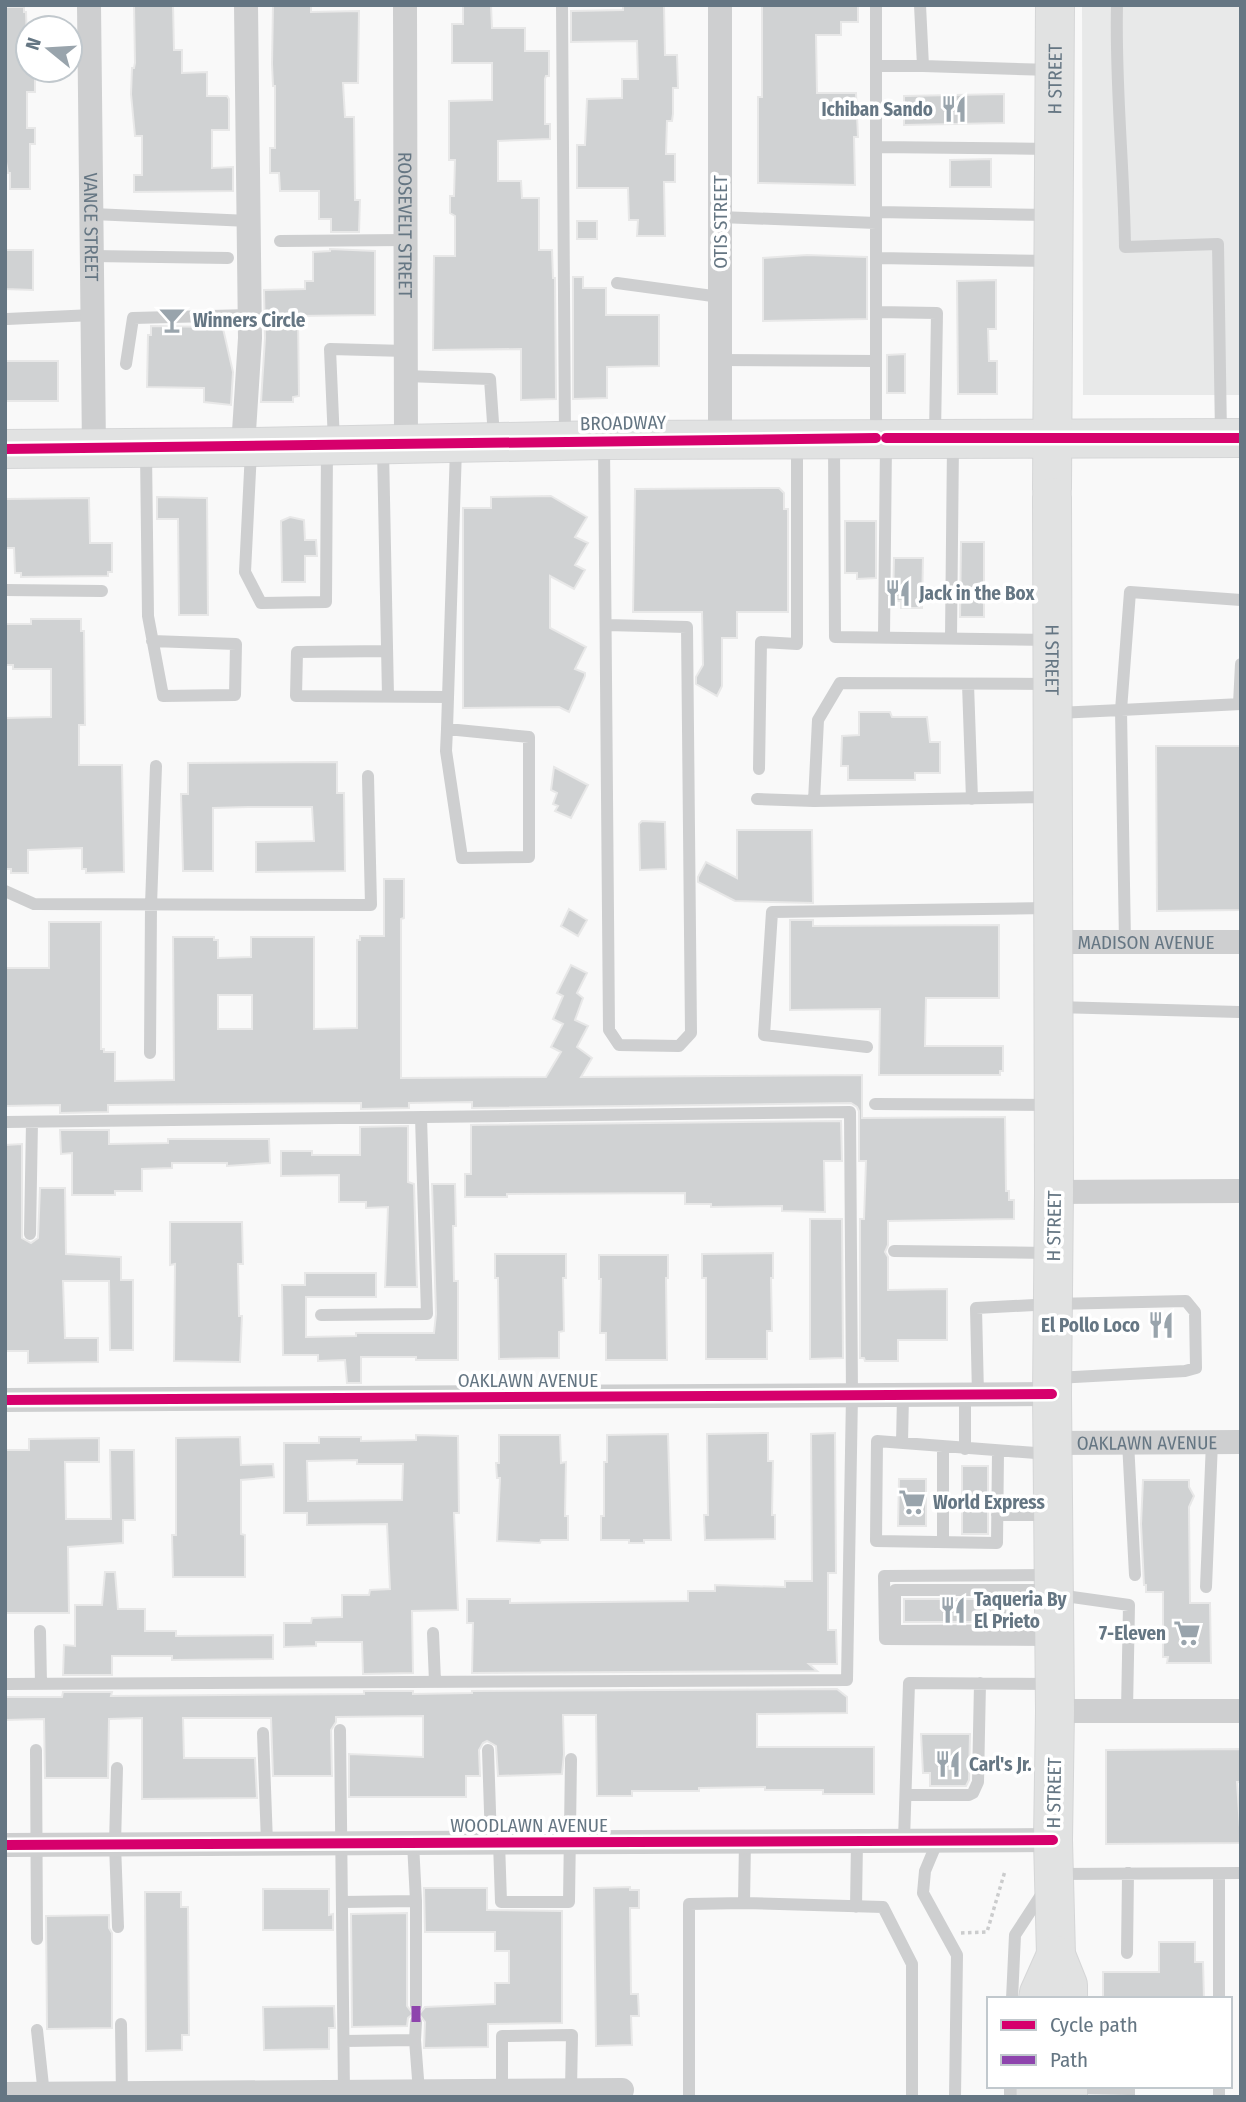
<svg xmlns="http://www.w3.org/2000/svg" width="1246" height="2102" viewBox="0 0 1246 2102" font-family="'Fira Sans Condensed',sans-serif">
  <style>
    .built { fill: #e8e9e9 }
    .building { fill: #d0d2d3; stroke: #e8e8e8; stroke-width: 2; fill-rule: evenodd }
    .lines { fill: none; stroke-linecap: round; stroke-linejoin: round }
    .primary-casing { stroke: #d5d6d7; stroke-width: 40 }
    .path { stroke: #cbcccd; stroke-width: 3.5; stroke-dasharray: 3.5 3.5; stroke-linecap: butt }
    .service { stroke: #cecfd0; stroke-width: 12 }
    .minor { stroke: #cecfd0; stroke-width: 24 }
    .primary { stroke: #e1e2e2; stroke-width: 38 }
    .quiet { stroke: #8e44ad; stroke-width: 9; stroke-dasharray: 18 9; stroke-linecap: butt }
    .cycleway-casing { stroke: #fff; stroke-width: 15 }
    .cycleway { stroke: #d6006c; stroke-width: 10 }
    .labels { text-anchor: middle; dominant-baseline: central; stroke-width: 7; stroke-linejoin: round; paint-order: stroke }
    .street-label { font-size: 19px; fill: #657683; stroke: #fff }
    .poi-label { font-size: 19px; font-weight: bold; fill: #657683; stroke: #fff; text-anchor: start }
  </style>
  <rect width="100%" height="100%" fill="#f9f9f9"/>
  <path class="built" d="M1082,5H1241V395H1083Z"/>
  <path class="building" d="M134,5H173L174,50H182V73L207,72V96H227L229,99V130H212V168L233,167V191L134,192V175H142V136H135L131,94L132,68H134L135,63Z
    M273,5H311V12L359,11L358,83H343L345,117H354L355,200H360L359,232H331V219H319V191H280L279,173H270V148H275V86H273L272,64Z
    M463,5H491L492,28H525V51H549V76H546L545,79V124H550V139L498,141V181H521L522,198H539V250H552L553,278H555L556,399L521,400V349L433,350L434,256H455V216L450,213V196H454L455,160H449V101L492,100V63H452V24H463Z
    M623,5H664L665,55H677L678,88H673V114L672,121H667L666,154H675V182H664L665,236H637L638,220H629L628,188H577V145H585L587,99L622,98V79H638L637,41L571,42V11L623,10Z
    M762,5H858V22H841V35H816L817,93H856L858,137H854L855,185L758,183V97H762Z
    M5,7H24V12H26L28,70H30V74L35,73V92H27V128H35V144H30V189H10V173H8L6,162Z
    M1004,94V123L904,125V96Z
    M991,159V187H950V160Z
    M577,221H597V239H577Z
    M330,249L375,251V315L298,316L299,396L293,397V402H261L265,338L264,290L305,289V281H313V252L330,251Z
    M5,250H33V290L5,289Z
    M807,255L867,257V319L763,321V258Z
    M573,277H583V288H606V315H659V366L607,367V398L573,399Z
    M996,280V329H988L989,361H997V394H958L957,281Z
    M222,324L233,372L231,405L204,402V388L147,387L148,335H151V326L213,327Z
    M905,354V393H887V355Z
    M5,361H58V401H5Z
    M779,488L784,493V509H788V612H737V638H722V686L717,696L696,684V677L703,665L702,612H633L635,489Z
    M551,496L587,517L575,537L588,543L575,565L585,570L574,589L550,576V628L586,647L575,669L585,673V676L569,712L559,707L463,708V508H491V497Z
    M157,497L207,498L208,615H179L178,519H157Z
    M89,498L90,543H112V572H108V576L21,577V573H15L14,548H5V499Z
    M290,517L304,520L305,540H316L317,556H305V582H282L281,521Z
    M845,521H876V578L857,579V573H845Z
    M961,542H984V617H960Z
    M894,558H923L922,608H901V601H893Z
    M31,619H81V631H84L85,725H79V765H122L124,872L86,873V869H82V848L28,850V873H11V869H5V718L51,717V669H13V665H5V624H31Z
    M859,712H890L892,717H927L930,742H940V773H915V780H848V766H841L842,736L859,735Z
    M1156,746H1241V910L1157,911Z
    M337,762V793H344L345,871L256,872V842L314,841L312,807H248L213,808V871H183L181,794H188V763Z
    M554,767L588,785L571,818L555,811L558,806L553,804L557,793L551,790Z
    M642,821L665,822L666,869L640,870L639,824Z
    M737,830H812L813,903L735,901L698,882V877L706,862L737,878Z
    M384,879H404V918L401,919V1078L546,1077L561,1052L551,1047L563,1024L553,1019L563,996L557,993L571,965L587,973L577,993L583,998L575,1020L588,1026L577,1047L592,1058L581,1077L862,1075V1118L1005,1117L1006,1191H1009V1200H1014V1219L888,1221V1245L885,1252L888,1257V1290L947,1289V1340H898V1361H865L864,1358H860V1219H864L866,1161H859V1111L857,1107L851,1103L472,1108V1102L409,1103V1108L361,1109V1103L108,1105V1112L60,1113V1105L5,1106V968H49V922H101V1049H104V1052H115V1081L174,1080L173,937H214V940H218V958L251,957V937H314V1029L357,1028V940H360V936H384ZM218,995H252V1029H218Z
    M569,909L587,920L578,936L561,926Z
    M790,920H813V926L999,925V998H926L925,1046H1003V1071H1000V1075H879L880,1009L790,1010Z
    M841,1121L842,1161H824L825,1212L782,1211V1206L711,1207V1204H685V1193L507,1194V1197H465V1174H471V1125Z
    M408,1126V1182L414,1184L417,1287H385L388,1207L366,1208V1202H339V1175L281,1176V1151H312V1155H360V1127Z
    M60,1130H109V1144L168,1143V1139H269L270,1163L227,1166V1163H172V1168L142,1169V1191H115V1195H72V1153L61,1154Z
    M22,1144V1238L31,1243L38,1238L40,1188H65L66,1254L121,1257V1280H133V1350H110L109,1281H63L65,1338H98V1362L28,1363V1351H5V1145Z
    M432,1184H455L456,1226H453L454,1281H458V1360H416V1357H361V1383H347L345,1360L318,1361V1355H283L282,1285H305V1273H376V1297H306V1337L356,1336V1333H434L436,1314Z
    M810,1219H842L843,1358L810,1359Z
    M170,1222H242L243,1264H238L239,1316H242L240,1362L174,1361L175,1264L170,1265Z
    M773,1253V1278H771L772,1331H767V1359H706V1278H702V1254Z
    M495,1254H566V1278H563L564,1331L559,1332V1358L499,1359L498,1278H495Z
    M599,1255H668V1278H666L667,1360H606V1333H600L601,1279H599Z
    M768,1433V1461H773L772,1515H775V1539L705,1540L704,1515H708L707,1434Z
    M835,1433L836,1573H828V1630H836L837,1664H809L817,1671L472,1673L473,1623H467V1599H510V1603L688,1601V1591H715V1585L785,1587V1581H812L811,1434Z
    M668,1434L671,1540H644V1543H629V1540H601V1516H604V1462H607V1435Z
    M416,1435L458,1436L459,1513H454L458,1610L412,1611L413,1673L363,1674L362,1642H316V1646L284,1647V1623H311L312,1618L342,1617V1595H369L370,1590L390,1589L387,1524L307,1525V1513H284V1443H319V1437H361V1441L416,1440ZM357,1460V1464H403L402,1500L308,1501L307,1461Z
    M499,1435H560L561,1463L566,1462L565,1516H568V1540H541L540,1543L497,1541L500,1478H497L496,1463H499Z
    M240,1437L241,1465L273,1464L274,1477L241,1480V1534L245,1535V1577H173L172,1535H176V1438Z
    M99,1438V1462H65L66,1519H111L110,1450H134L135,1520H123V1543L68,1547L69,1613H5L6,1450H29V1439Z
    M962,1466H988V1534H962Z
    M899,1479H926V1526H898Z
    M1143,1480H1189V1487L1194,1496L1189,1507L1190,1603H1210L1211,1663H1167L1168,1657H1163V1592H1146V1585H1144L1141,1524Z
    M105,1572H115L118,1609H145V1631H176V1636L273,1635V1659L172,1660V1656H112V1675H63L64,1645L75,1646V1605H102Z
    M904,1599H1007V1622H904Z
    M837,1689L847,1697V1713L757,1714V1747H874V1794H823V1790H765V1787L699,1788V1791H632V1796H597L596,1715H563L564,1754L562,1774L498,1776L496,1746L487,1741L483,1743L479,1750L480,1776H466V1797H349V1754L423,1757V1716L336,1717V1722L331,1730L332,1776H273L271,1718H183L184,1758H255L257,1798L142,1799V1718L109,1719L108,1778H45L44,1719L5,1720V1697H62L63,1692H112L111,1696L364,1694V1691H413V1694L472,1693V1691Z
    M921,1734H970L969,1780L966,1786H930V1773H923Z
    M1240,1749L1241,1782H1237L1241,1843L1106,1844V1750Z
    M630,1887V1890H639V1908H630L631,1994H638L639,2016H631L632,2045L596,2046L594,1888Z
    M424,1888H487V1910L562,1911V2023L488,2024V2047L424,2048L425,2022L419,2014L425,2007L495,2004V1983H509V1951H495V1932H425Z
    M263,1889H329V1915L333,1914V1930H263Z
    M145,1892H181V1907H188L189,2035H182V2050L146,2051Z
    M407,1913V2006L413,2014L408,2018L407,2026L352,2027L351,1914Z
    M109,1915V1928L112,1933V2028L47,2029L46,1916Z
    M1159,1942H1195V1962H1203L1204,1999L1103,1998V1972H1159Z
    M334,2006L335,2028H329V2049L264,2050L263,2007Z"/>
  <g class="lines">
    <defs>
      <g id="primary">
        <path d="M5,449L251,447L604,440L1241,438"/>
        <path id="s5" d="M1052,489L1055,5"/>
        <path id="s6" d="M1052,497L1054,1192L1052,1394L1055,1711L1053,1840L1056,1955L1068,1985V1999"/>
        <path d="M1038,1999L1039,1993L1056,1955"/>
        <path d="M1036,2097V2086"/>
        <path d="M1068,2097V2086"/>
      </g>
    </defs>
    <use href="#primary" class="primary-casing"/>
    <path class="path" d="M961,1933L987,1932L1005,1871"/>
    <path class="service" d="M562,5L565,438
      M1117,6C1115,87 1124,166 1125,247L1218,244L1221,435
      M877,66H923L920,5
      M923,66L1052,70
      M876,147L1051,149
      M876,212L1050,215
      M93,214L249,221
      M720,217L876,223
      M280,241L406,240
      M93,256L228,258
      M877,258L1051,261
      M617,283L720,297
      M876,312L937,313L935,434
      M7,319L93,315
      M720,360L876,361
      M126,364L133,318L250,315
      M406,376L490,379L494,437
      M876,434V5
      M334,442L330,349L406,351
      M834,443L835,637L1050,640
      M604,444L609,1030L619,1045L679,1046L691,1033L687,627L606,625
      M383,449L388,696
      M251,451L245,572L261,603L326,602L327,448
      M146,452L148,616L163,696L235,695L236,644L152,641
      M5,590L102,591
      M884,637L886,442
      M951,638L953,443
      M387,651L297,652L296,696L448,697
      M968,684L972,799
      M1239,704L1241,664
      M1057,713L1121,710L1130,592L1241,600
      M447,729L529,737V857L462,858L446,751L447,729L456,448
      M759,769L761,642L797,644V442
      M757,799L814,801L818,720L840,683L1048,684
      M814,801L1048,797
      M5,891L34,904L371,905L368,776
      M1125,942L1121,710L1241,704
      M1056,1007L1239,1012
      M867,1047L764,1035L772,912L1048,908
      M150,1053L151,905L156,766
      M875,1104L1050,1105
      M5,1122L850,1112L852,1395L847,1680L5,1684
      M30,1234L32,1122
      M894,1251L1049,1253
      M321,1315L427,1314L421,1117
      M978,1395L976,1308L1053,1304L1186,1301L1195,1312L1196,1368L1185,1371L1056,1378
      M1128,1442L1135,1575
      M902,1443L903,1395
      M965,1449V1395
      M998,1452L997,1543L876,1541L877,1441L1049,1454
      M997,1515H1050
      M943,1542V1447
      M1050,1575L884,1576L885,1639L1051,1640
      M1206,1587L1212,1442
      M1050,1590H895V1631L1052,1630
      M1058,1595L1129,1605L1127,1710
      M40,1631L41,1684
      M433,1633L435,1682
      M340,1730L344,2093
      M263,1733L267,1843
      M36,1750L37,1939
      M488,1750L491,1842
      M117,1768L115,1844L118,1927
      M906,1795H969L973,1793L978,1782L980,1683
      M904,1840L909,1683L1051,1684
      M938,1840L925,1871L923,1893L957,1955L955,2097
      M499,1842L501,1902H569L571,1759
      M1058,1874L1241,1873
      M343,1902L416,1901L413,1843
      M744,1903L745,1841
      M856,1907L857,1841
      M1127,1953L1128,1873
      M1012,1999L1015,1935L1045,1889
      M1219,1999V1874
      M416,2006V1901
      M121,2024L122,2097
      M37,2030L44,2095
      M415,2040L416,2022
      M344,2041L415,2040L419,2092
      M1010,2086V2097
      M1072,2088L1129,2089V2097
      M502,2091V2036L572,2035L571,2090
      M689,2097V1904L744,1903L883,1907L912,1964V2097
      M1219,2097V2086"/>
    <g class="minor">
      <path id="s1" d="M89,5L94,449"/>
      <path id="s2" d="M405,5L406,445"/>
      <path d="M720,5V439"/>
      <path d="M243,447L250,338L246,5"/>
      <path id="s3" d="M1052,942H1241"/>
      <path d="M1054,1192L1241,1191"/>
      <path d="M5,1400L1052,1394"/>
      <path id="s4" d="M1053,1443L1241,1442"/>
      <path d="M1055,1711H1241"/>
      <path d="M5,1845L1053,1840"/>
      <path d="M5,2094L622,2090"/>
    </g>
    <use href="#primary" class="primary"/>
    <path class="quiet" d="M416,2006V2022"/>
    <defs>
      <path id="cycleway" d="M886,438H1241
        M5,449L876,438
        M5,1400L1052,1394
        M5,1845L1053,1840"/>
    </defs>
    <use href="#cycleway" class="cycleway-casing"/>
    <use href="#cycleway" class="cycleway"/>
  </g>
  <defs>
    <symbol id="restaurant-bare" viewBox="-9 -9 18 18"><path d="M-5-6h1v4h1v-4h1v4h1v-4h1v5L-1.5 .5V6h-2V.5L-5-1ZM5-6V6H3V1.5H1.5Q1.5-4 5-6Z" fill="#99a4ac" stroke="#fff" stroke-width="2.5" paint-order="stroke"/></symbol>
    <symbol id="bar-bare" viewBox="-9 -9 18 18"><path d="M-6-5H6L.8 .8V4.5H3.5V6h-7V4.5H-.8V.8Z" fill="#99a4ac" stroke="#fff" stroke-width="2.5" paint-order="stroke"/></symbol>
    <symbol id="supermarket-bare" viewBox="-9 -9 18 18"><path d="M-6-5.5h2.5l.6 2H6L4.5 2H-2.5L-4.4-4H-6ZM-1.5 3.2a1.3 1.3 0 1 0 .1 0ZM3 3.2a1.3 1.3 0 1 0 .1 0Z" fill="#99a4ac" stroke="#fff" stroke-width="2.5" paint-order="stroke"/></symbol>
  </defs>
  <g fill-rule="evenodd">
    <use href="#restaurant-bare" x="935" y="90" width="38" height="38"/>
    <use href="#bar-bare" x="153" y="301" width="38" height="38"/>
    <use href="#restaurant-bare" x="879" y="574" width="38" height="38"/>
    <use href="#restaurant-bare" x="1142" y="1306" width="38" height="38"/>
    <use href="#supermarket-bare" x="893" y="1483" width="38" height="38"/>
    <use href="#restaurant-bare" x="934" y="1591" width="38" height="38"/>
    <use href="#supermarket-bare" x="1168" y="1614" width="38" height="38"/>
    <use href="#restaurant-bare" x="929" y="1745" width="38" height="38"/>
  </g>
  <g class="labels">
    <g class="street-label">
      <text stroke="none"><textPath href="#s5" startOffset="410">H STREET</textPath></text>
      <text transform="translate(720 222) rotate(-90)">OTIS STREET</text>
      <text stroke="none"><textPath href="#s2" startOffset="220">ROOSEVELT STREET</textPath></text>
      <text stroke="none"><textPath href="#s1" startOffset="222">VANCE STREET</textPath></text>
      <text transform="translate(623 423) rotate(-1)">BROADWAY</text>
      <text stroke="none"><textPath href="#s6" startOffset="163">H STREET</textPath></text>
      <text stroke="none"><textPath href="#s3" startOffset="94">MADISON AVENUE</textPath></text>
      <text transform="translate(1054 1226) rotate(-89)">H STREET</text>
      <text x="528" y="1380">OAKLAWN AVENUE</text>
      <text stroke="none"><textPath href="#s4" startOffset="94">OAKLAWN AVENUE</textPath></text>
      <text transform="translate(1054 1793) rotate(-89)">H STREET</text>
      <text x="529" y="1825">WOODLAWN AVENUE</text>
    </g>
    <g class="poi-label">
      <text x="933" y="109" text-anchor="end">Ichiban Sando</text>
      <text x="193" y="320">Winners Circle</text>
      <text x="919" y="593">Jack in the Box</text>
      <text x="1140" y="1325" text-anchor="end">El Pollo Loco</text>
      <text x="933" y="1502">World Express</text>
      <text x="974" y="1599">Taqueria By<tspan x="974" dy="22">El Prieto</tspan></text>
      <text x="1166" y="1633" text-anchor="end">7-Eleven</text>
      <text x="969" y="1764">Carl's Jr.</text>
    </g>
  </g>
  <rect width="1246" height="2102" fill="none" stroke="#657683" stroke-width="14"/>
  <rect x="987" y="1997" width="245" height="91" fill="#ffffff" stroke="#c1c8cd" stroke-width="2"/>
  <rect x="1001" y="2020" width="35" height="10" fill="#d6006c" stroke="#c1c8cd" stroke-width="2"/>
  <text x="1050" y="2032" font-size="21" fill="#657683">Cycle path</text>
  <rect x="1001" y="2055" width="35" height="10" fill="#8e44ad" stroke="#c1c8cd" stroke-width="2"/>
  <text x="1050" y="2067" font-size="21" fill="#657683">Path</text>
  <g transform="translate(49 49) rotate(288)"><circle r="33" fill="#ffffff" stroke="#c1c8cd" stroke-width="2"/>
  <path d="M0-5L12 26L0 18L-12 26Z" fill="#99a4ac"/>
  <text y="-10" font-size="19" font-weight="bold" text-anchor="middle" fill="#657683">N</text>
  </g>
</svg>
